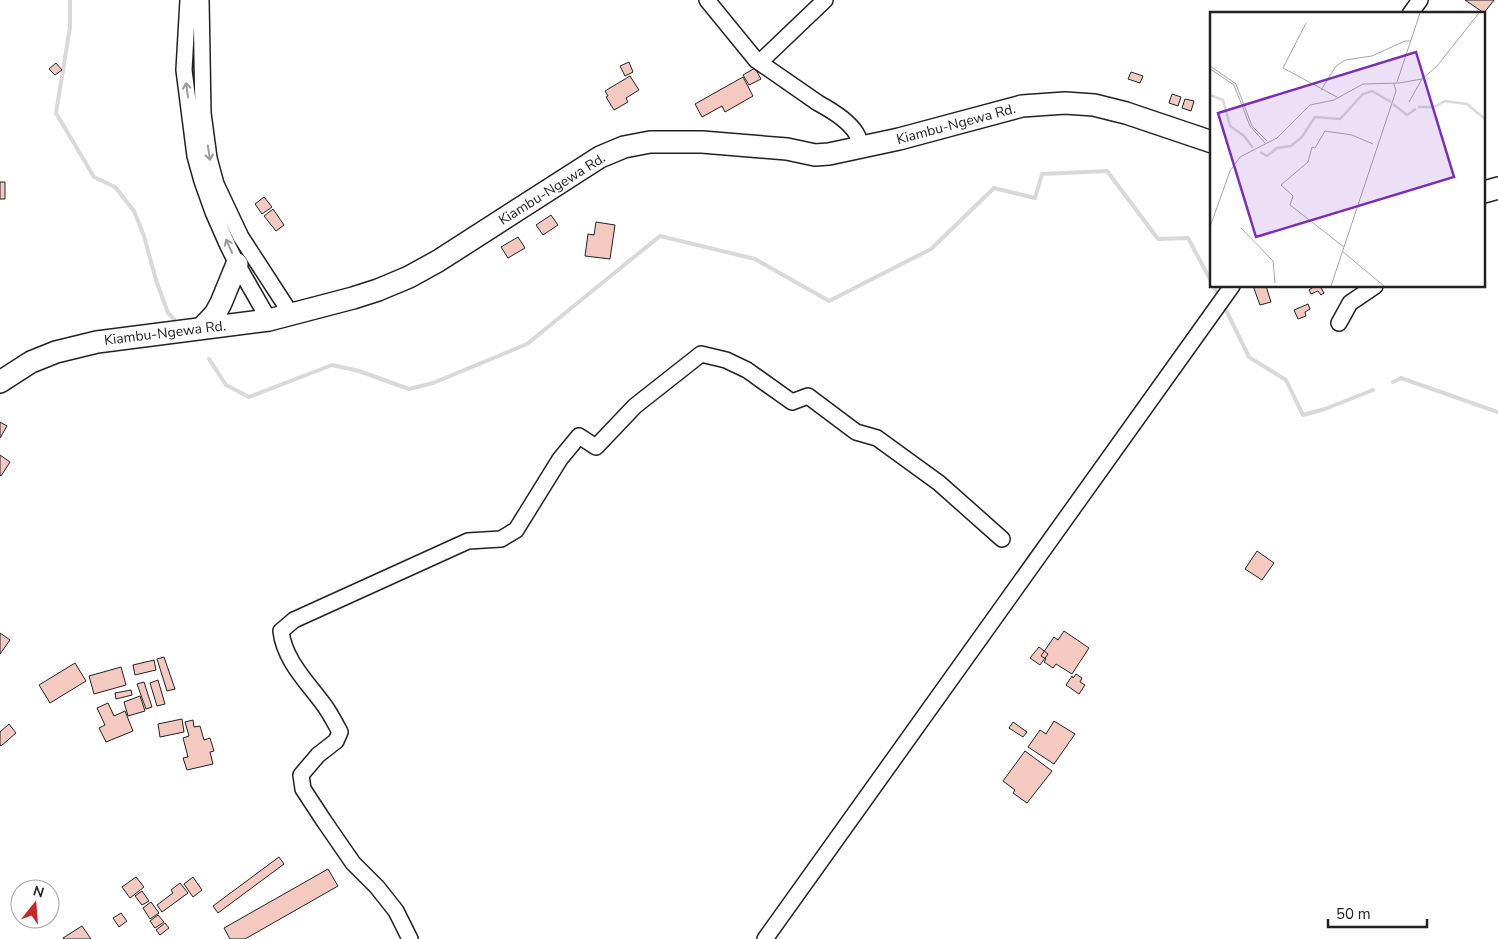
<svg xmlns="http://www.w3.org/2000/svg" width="1498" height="939" viewBox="0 0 1498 939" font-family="'Nunito Sans',sans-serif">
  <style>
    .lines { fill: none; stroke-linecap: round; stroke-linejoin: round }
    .stream { stroke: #d9d9d9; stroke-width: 4 }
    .building { fill: #f3c9c0; stroke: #222 }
    .minor-casing { stroke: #222; stroke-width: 18 }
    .highway-casing { stroke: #222; stroke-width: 24 }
    .minor { stroke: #fff; stroke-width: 15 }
    .highway { stroke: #fff; stroke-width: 21 }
    .oneway { stroke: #9c9c9c }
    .labels { text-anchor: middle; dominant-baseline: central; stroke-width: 4; stroke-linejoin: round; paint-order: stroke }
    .street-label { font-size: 14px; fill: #222; stroke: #fff }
    .inset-river { fill: none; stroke: #d9d9d9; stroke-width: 2.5 }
    .inset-road { fill: none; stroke: #a7a7a7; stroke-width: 1 }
    .view { fill: #7b2cbf; fill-opacity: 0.15; stroke: #7b2cbf; stroke-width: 2.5 }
    .inset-edge { fill: none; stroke: #222; stroke-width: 2.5 }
  </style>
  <rect width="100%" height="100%" fill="#fff"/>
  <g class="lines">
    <path class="stream" d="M70,0V27L56,113L94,177L115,187L134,211L144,236L156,280L168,313L174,319
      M1214,286L1216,291
      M1226,310L1249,357L1286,380L1303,415L1325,409L1373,390
      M209,359L226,385L249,397L332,365L359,371L409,389L433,383L527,344L660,236L755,259L829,301L931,249L994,188L1035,198L1042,174L1107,171L1158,239L1188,238L1212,283
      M1393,382L1401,378L1498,412"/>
  </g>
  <path class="building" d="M1465,0H1494L1484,13Z
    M629,62L633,72L625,76L620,66Z
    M56,63L62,70L55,75L49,69Z
    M755,68L761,79L749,85L743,75Z
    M1131,72L1143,76L1140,83L1128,79Z
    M630,76L639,90L626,98L628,102L614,110L606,97L608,96L605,91Z
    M743,77L753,96L725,112L722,106L702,117L695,104Z
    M1172,94L1181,97L1178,106L1169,103Z
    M1185,99L1194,101L1191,111L1182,108Z
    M0,182H5V199H0Z
    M264,197L272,207L262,214L255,204Z
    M273,209L284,225L276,231L264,216Z
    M551,215L558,225L543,235L536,225Z
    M596,222L615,225L610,259L585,256L588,234L594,235Z
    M518,237L525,248L508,258L501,247Z
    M1253,286H1266L1271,302L1260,305Z
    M1315,286H1320L1324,293L1321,295L1318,291L1311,294L1309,290Z
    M1308,304L1310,309L1305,312L1306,316L1298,319L1294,310Z
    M0,422L7,426L0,438Z
    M0,455L10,462L1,476L0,475Z
    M1257,551L1274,563L1262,580L1245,569Z
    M1064,631L1089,648L1072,674L1056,664L1053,668L1044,662L1046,659L1041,656L1054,637L1058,640Z
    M0,633L10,640L0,654Z
    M1039,647L1048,654L1040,665L1030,658Z
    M164,657L175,689L167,691L157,659Z
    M154,660L156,670L135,675L133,665Z
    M75,663L86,681L50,703L39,685Z
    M121,667L126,685L94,694L89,676Z
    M1076,674L1082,678L1080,682L1085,685L1079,694L1066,685L1072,676L1073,678Z
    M158,680L165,704L157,706L150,683Z
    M144,682L152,707L146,709L137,684Z
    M131,690L132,695L116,699L115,693Z
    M140,696L145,711L128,716L124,702Z
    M108,703L114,716L125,711L133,731L106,742L99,728L105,725L97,708Z
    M182,719L184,732L160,737L158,724Z
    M193,720L194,727L200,726L204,740L210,738L214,751L210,752L213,764L187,770L183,758L188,757L183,738L189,736L185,722Z
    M1054,721L1075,734L1054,764L1028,747L1040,730L1046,734Z
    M1013,722L1027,732L1023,737L1009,728Z
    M9,724L16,733L1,746L0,745V732Z
    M1025,751L1052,771L1027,803L1013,793L1015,790L1003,781Z
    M279,857L284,864L218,913L213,906Z
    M328,869L338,886L245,939H230L224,928Z
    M136,877L144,887L130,898L122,887Z
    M193,877L202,890L193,897L184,884Z
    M180,883L188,893L162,912L157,905L173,893L171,890Z
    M142,891L149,901L142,905L135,896Z
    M151,902L159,913L150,919L143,908Z
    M121,913L127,921L119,927L113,918Z
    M158,915L164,922L155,928L150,921Z
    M165,923L169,928L160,935L156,930Z
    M82,926L91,939H64L63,938Z"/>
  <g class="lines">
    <defs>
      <path id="minor" d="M188,0L184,70L195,156L202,181L213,212L228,246L237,264L269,320
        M201,0L203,113L209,158L216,184L241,237L291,314
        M707,0L756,60L818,103C831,110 848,120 856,133C859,138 860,143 863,148
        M1410,14L1420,0
        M760,62L825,0
        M1339,323L1350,303L1375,286
        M410,939L396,911L377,887L353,863L324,821L303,789L301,775L318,755L336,741L340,732C335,723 330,713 324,705C308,683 284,660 281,631L294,620L468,541L501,539L516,530L560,459L579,436L596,447L635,406L701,354L726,360L747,370L792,402L808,396L856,432L877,438L939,483L1002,539
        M765,939L1232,286"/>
      <path id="highway" d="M1484,192L1498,188
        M202,328L215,314L221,303L237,264
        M0,382L31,362L56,352L97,342L269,320L353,298L378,290L409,277L438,261L600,157L624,147L650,142H702L787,149L815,155L829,154L899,139L1022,106L1065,103L1094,105L1126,113L1212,142"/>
    </defs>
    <use href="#minor" class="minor-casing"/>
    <use href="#highway" class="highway-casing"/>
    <use href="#minor" class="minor"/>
    <use href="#highway" class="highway"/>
  </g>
  <defs><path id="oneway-shaft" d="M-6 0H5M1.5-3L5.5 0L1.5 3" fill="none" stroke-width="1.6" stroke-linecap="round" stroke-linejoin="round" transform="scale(1.25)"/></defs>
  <g class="oneway">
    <use href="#oneway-shaft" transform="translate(187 90) rotate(-98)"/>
    <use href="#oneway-shaft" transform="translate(209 153) rotate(81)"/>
    <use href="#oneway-shaft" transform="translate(229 246) rotate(-114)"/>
  </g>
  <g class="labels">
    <g class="street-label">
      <text transform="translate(956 124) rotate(-15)">Kiambu-Ngewa Rd.</text>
      <text transform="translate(552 189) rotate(-32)">Kiambu-Ngewa Rd.</text>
      <text transform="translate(165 333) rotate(-7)">Kiambu-Ngewa Rd.</text>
    </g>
  </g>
  <g transform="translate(1210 12)">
    <rect width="275" height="275" fill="#fff"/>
    <path class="inset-river" d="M0,83L13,88L20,114L34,124L43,136M183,92L197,103L206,97M208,95H224L235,89L257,92L275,107M50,140L57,144L67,136L81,134L92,125L105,105L130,107L153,82L162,79L181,90"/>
    <path class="inset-road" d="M96,11L73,56L127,85M0,54L26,72L42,114L57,129M0,57L24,73L40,114L55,131M187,70L210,1M111,78L126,54L135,48L162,44L195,29H201M199,90L212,67M0,215L20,159L30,145L67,126L100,93L124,88L153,72L189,71L212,67L227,54L269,1M31,216L63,249L65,271M134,235L80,193L83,184L71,173L98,150L102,135L105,136L115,119L142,123L163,132M132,239L174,274M121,274L186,79L184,72"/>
    <path class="view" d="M206,40L244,165L46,225L8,101Z"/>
    <rect width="275" height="275" class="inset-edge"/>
  </g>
  <g transform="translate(35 904) rotate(17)"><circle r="24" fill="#ffffff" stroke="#a7a7a7"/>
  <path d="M0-4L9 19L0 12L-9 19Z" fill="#c62828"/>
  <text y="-8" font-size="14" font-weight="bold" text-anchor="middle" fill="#222222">N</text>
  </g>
  <path d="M1328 919v8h99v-8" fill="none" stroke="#222222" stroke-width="2.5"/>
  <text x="1336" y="919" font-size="15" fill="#222222" stroke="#ffffff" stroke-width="4" paint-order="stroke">50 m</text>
</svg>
